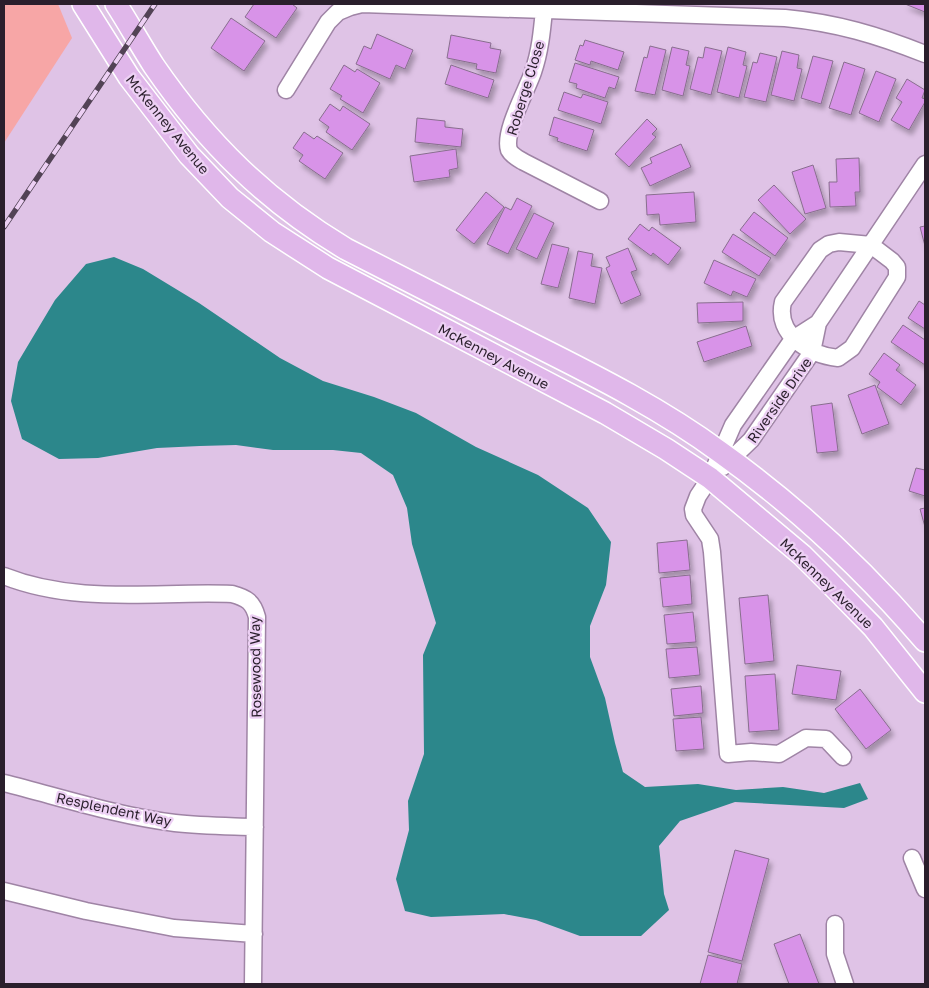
<svg xmlns="http://www.w3.org/2000/svg" width="929" height="988" viewBox="0 0 929 988" font-family="'Golos Text',sans-serif">
  <style>
    .green { fill: #f7a6a6 }
    .water { fill: #2c878b }
    .building { fill: #d893e8; stroke: #886e8e; filter: url(#shadow) }
    .lines { fill: none; stroke-linecap: round; stroke-linejoin: round }
    .minor-casing { stroke: #9f84a5; stroke-width: 19 }
    .major-casing { stroke: #fff; stroke-width: 24 }
    .minor { stroke: #fff; stroke-width: 16 }
    .major { stroke: #e0b7ea; stroke-width: 21 }
    .rail-casing { stroke: #524355; stroke-width: 5.5 }
    .rail { stroke: #edd0f4; stroke-width: 4; stroke-dasharray: 11; stroke-linecap: butt }
    .labels { text-anchor: middle; dominant-baseline: central; stroke-width: 4.5; stroke-linejoin: round; paint-order: stroke }
    .street-label { font-size: 14px; fill: #2a1f2c; stroke: #edd0f4 }
  </style>
  <defs>
    <filter id="shadow"><feDropShadow dx="3" dy="5" stdDeviation="2.5" flood-color="#0004"/></filter>
  </defs>
  <rect width="100%" height="100%" fill="#dfc3e6"/>
  <path class="green" d="M4,4H58L72,38L4,143Z"/>
  <path class="water" d="M114,257L143,269L199,303L280,358L323,381L374,397L416,413L476,447L538,475L588,508L611,542L606,585L590,626V657L605,698L615,743L623,772L645,787L698,784L736,790L783,787L824,793L860,783L868,799L844,808L735,802L680,821L659,846L664,894L669,910L641,936H580L536,920L504,914L431,917L405,911L396,879L409,830L408,801L424,754L423,655L436,623L412,544L407,508L393,475L361,453L333,450H273L236,445L200,446L157,448L98,458L59,459L22,439L11,401L18,362L55,300L86,264Z"/>
  <path class="building" d="M254,4H292L297,8L276,38L245,17Z
    M905,4H925V12Z
    M231,18L265,41L244,71L211,48Z
    M377,34L413,50L405,69L396,65L390,79L356,64L364,46L371,49Z
    M451,35L491,43L490,48L501,50L496,73L476,69L477,64L447,58Z
    M585,40L624,52L618,70L591,61L590,65L575,60L580,45L583,46Z
    M650,46L666,50L655,95L635,91L644,57L647,58Z
    M672,47L689,51L686,65L690,66L683,96L662,90Z
    M705,47L722,51L711,95L690,89L698,57L703,58Z
    M728,47L746,52L743,65L747,66L739,98L717,92Z
    M782,51L799,55L797,68L802,69L794,101L771,95Z
    M760,53L777,57L766,102L744,97L753,62L757,63Z
    M813,56L833,61L821,104L801,98Z
    M844,62L865,69L851,115L829,108Z
    M575,63L619,77L615,89L609,87L605,98L576,88L577,84L569,82Z
    M344,65L355,72L357,69L380,83L363,113L340,99L342,96L330,89Z
    M451,65L494,80L488,98L445,84Z
    M876,71L896,79L879,122L859,113Z
    M907,79L925,90L922,98L925,99V102L909,130L891,120L902,102L896,98Z
    M564,92L581,98L583,94L608,102L601,124L558,110Z
    M330,104L340,111L343,106L370,124L352,150L326,132L329,127L319,120Z
    M554,117L594,130L587,151L557,141L558,138L549,135Z
    M417,118L445,121V127L463,129L461,147L415,142Z
    M647,119L657,129L652,134L656,137L629,167L615,154Z
    M304,132L314,139L317,136L343,153L325,179L299,161L303,155L293,148Z
    M681,144L691,167L650,186L641,168L652,163L650,158Z
    M456,149L458,168L449,170L450,177L414,182L410,156Z
    M859,158L860,192H855L856,206L830,207L829,182H837L836,159Z
    M813,165L826,208L805,214L792,172Z
    M774,185L806,219L790,234L758,200Z
    M486,192L504,207L474,244L456,230Z
    M694,192L696,222L660,225L659,214L647,215L646,195Z
    M517,198L532,206L508,254L487,244L505,207L511,210Z
    M754,212L788,238L775,256L740,230Z
    M534,213L554,223L537,259L516,249Z
    M640,224L649,231L652,227L681,248L668,265L653,253L651,256L628,239Z
    M925,226V246L920,227Z
    M733,234L771,258L759,276L722,252Z
    M552,244L569,248L558,288L541,284Z
    M628,248L637,270L631,272L641,295L621,304L606,268L610,266L606,257Z
    M578,251L593,254L591,266L602,268L595,304L569,298Z
    M714,260L756,279L747,297L733,291L731,296L704,283Z
    M919,301L925,305V329L908,318Z
    M743,302V321L698,323L697,303Z
    M903,325L925,340V365L891,342Z
    M746,326L752,346L704,362L697,342Z
    M884,353L900,365L896,370L916,385L901,405L877,387L880,382L869,374Z
    M875,385L889,424L862,434L848,395Z
    M832,403L838,451L817,453L811,406Z
    M916,468L925,470V496L909,491Z
    M925,508V527L920,509Z
    M687,540L690,570L659,573L657,543Z
    M690,575L692,604L663,607L660,578Z
    M768,595L774,661L745,664L739,598Z
    M693,612L696,642L667,644L664,615Z
    M697,647L700,675L669,678L666,649Z
    M797,665L841,671L836,700L792,694Z
    M775,674L779,730L749,732L745,676Z
    M701,686L703,713L674,716L671,689Z
    M860,689L891,730L866,749L835,709Z
    M701,717L704,749L676,751L673,719Z
    M735,850L769,859L742,961L708,952Z
    M800,934L819,984H789L774,944Z
    M708,955L742,964L737,984H700Z"/>
  <g class="lines">
    <defs>
      <path id="minor" d="M544,10C542,31 540,52 533,72C527,90 503,132 509,150C512,156 519,159 524,162L600,201
        M286,90L328,22L338,12L350,7L362,4L785,18C837,23 877,35 925,54
        M839,242L871,245L892,261L897,267V277L852,348L838,358C810,355 775,335 783,302L820,250L829,244Z
        M818,323L793,339L733,425L710,478L698,496L693,509L694,515L710,539L712,552L728,754L751,752L779,754L806,738L826,739L843,757
        M723,467L751,440L812,352L818,323L925,164
        M4,576C77,605 156,591 232,594C247,598 253,602 257,617L253,984
        M4,783C60,797 117,816 175,823C201,826 228,826 255,827
        M912,858L925,889
        M4,891L86,911L174,928L254,934
        M835,924V954L845,984"/>
      <path id="major" d="M83,4L129,77L189,155L230,198L272,232L328,268L605,413L666,449L710,478L802,555L828,581L873,627L925,692
        M116,4C129,24 141,46 154,66C207,143 266,201 346,249C409,281 471,313 534,345C598,377 663,410 720,452C796,506 865,571 925,641"/>
    </defs>
    <use href="#minor" class="minor-casing"/>
    <use href="#major" class="major-casing"/>
    <use href="#minor" class="minor"/>
    <use href="#major" class="major"/>
    <defs>
      <path id="rail" d="M4,227L155,4"/>
    </defs>
    <use href="#rail" class="rail-casing"/>
    <use href="#rail" class="rail"/>
  </g>
  <g class="labels">
    <g class="street-label">
      <text transform="translate(525 88) rotate(-73)">Roberge Close</text>
      <text transform="translate(168 124) rotate(51)">McKenney Avenue</text>
      <text transform="translate(494 356) rotate(28)">McKenney Avenue</text>
      <text transform="translate(779 400) rotate(-55)">Riverside Drive</text>
      <text transform="translate(827 583) rotate(44)">McKenney Avenue</text>
      <text transform="translate(255 667) rotate(-91)">Rosewood Way</text>
      <text transform="translate(114 809) rotate(12)">Resplendent Way</text>
    </g>
  </g>
  <rect width="929" height="988" fill="none" stroke="#2a1f2c" stroke-width="10"/>
</svg>
